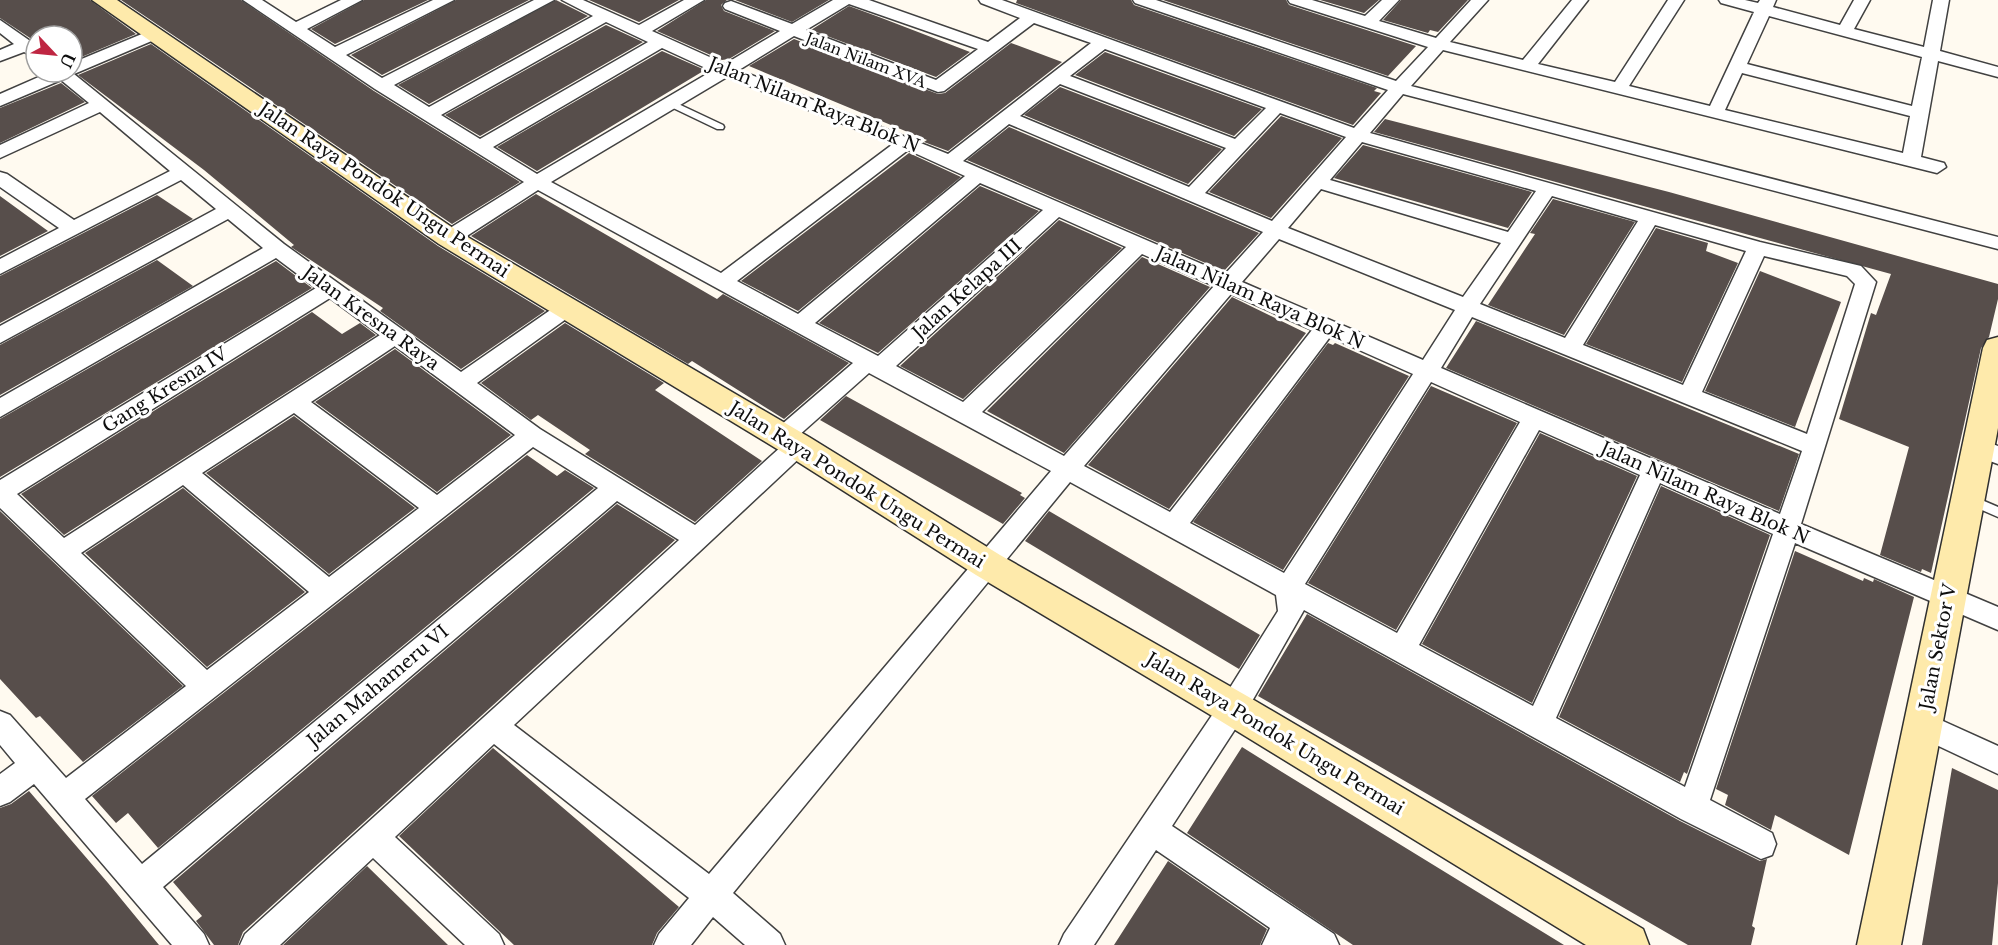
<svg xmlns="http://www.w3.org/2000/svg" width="1998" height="945" viewBox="0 0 1998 945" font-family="'Libre Baskerville',serif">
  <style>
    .building { fill: #574e4b }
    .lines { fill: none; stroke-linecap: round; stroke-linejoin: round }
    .lane-casing { stroke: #414141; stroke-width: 3 }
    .street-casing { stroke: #414141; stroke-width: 3 }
    .secondary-casing { stroke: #303030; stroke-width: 3 }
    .lane { fill: #fff; fill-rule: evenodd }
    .street { fill: #fff; fill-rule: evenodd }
    .secondary { fill: #feeaab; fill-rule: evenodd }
    .labels { text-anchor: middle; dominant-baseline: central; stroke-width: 6; stroke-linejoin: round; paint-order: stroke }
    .far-street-label { font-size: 15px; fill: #0e0e0e; stroke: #fff }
    .street-label { font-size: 18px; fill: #0e0e0e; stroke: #fff }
  </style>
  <rect width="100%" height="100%" fill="#fffaf0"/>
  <path class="building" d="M0,0H90L136,34L72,61V36H36L33,40L0,18Z
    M121,0H241L374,91L520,182L452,224Z
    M364,0H428L335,44L311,29Z
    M456,0H529L382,75L351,55Z
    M556,0L588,16L429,104L398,85Z
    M589,0H679L639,22Z
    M706,0H727L721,5L724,11L775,31L729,59L722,60L657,31Z
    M735,0H829L792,22Z
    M1017,0H1131L1134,5L1377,88L1374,91L1381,93L1353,125L1016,3Z
    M1163,0H1286L1289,5L1416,46L1388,76Z
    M1320,0H1379L1364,13Z
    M1401,0H1468L1438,32L1430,30L1428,33L1383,20Z
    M849,6L879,17L970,52L936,77L811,30Z
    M606,25L643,42L480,136L445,115Z
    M794,39L938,94L945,93L1011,43L1062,62L948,151L924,142L927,140L749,66Z
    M151,44L438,246L545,311L461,369L380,311L383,308L291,247L294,245L204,170L78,75Z
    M662,51L705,70L537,171L497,147Z
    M1105,52L1262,109L1234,136L1075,75Z
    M61,83L85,102L0,143V108Z
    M1060,87L1222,149L1188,184L1024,115Z
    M1281,116L1342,138L1271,218L1209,192Z
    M1385,119L1669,192L1998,284V299L1989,337L1981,348L1931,573L1922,569L1921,572L1880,555L1909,447L1839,419L1871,313L1876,315L1891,274L1374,132Z
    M1009,127L1259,233L1224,271L967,160Z
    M1363,145L1532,192L1508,228L1334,178Z
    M909,153L961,177L798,311L741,281Z
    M980,186L1039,211L878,353L819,323Z
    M536,194L717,299L723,294L849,363L784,419L692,361L688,364L471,236Z
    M157,195L193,219L0,323V276Z
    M0,196L48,231L0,256Z
    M1553,199L1635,222L1564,335L1488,305L1535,234L1530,233Z
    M1059,220L1122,248L963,399L900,366Z
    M1656,228L1708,243L1706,251L1738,263L1682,382L1586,344Z
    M1142,257L1210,287L1064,453L987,411Z
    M157,260L193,286L0,395V345Z
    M276,261L312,288L0,477V419Z
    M1760,271L1841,302L1795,427L1705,391Z
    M1232,297L1306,333L1169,509L1088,465Z
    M312,312L342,334L360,323L376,335L64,535L21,494Z
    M1476,321L1799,454L1779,511L1446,368Z
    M565,323L664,383L655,390L762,461L695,522L585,454L590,450L538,415L531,420L481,383Z
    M1328,343L1333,345L1335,343L1409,376L1283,570L1193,522Z
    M395,349L511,435L437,492L315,402Z
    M1431,386L1517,423L1396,630L1308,583Z
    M846,396L1022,493L1020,495L1025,498L1003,524L820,420Z
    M294,416L415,508L329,574L206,473Z
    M1540,433L1637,476L1532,703L1422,644Z
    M527,455L557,476L565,470L594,488L158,848L128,813L116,823L92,796Z
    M1661,486L1770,535L1687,774L1684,772L1680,782L1559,717Z
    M183,488L305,592L207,667L85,553Z
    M617,504L675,540L243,932L238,945H214L196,921L202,916L173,882Z
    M0,511L183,686L83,762L40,716L36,718L0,679Z
    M1049,511L1260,635L1239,669L1025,541Z
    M1795,551L1863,581L1864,578L1873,582L1874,579L1914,597L1849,855L1775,815L1771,830L1725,805L1728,795L1716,789Z
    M1307,614L1680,821L1760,861L1767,859L1752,926L1755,928L1751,945H1688L1258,696Z
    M1242,747L1282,772L1564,945H1353L1187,833Z
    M493,748L679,907L657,933L652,945H514L399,836Z
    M1952,768L1998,790V883L1992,945H1922Z
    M29,791L108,883L159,945H0V808L11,804Z
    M1168,861L1267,929L1260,945H1114Z
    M367,866L448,945H283Z"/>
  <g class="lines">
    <defs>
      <path id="lane" d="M672,101L723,125L724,127L723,129H717L669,106V102Z
        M1970,495L1998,507V517L1966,503L1964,500L1966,497Z"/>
      <path id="street" d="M243,0H262L296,22L341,0H362L307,29L335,47L433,0H454L346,55L382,78L534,0H554L394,85L429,107L593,16L562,0H583L639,25L684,0H704L652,31L725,64L780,31L725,9L723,6L725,3L731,1L792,24L833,0H869L988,42L1020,18L981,3L979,0H1002L1354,128L1388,90L1135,3L1133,0H1156L1396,81L1428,47L1290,3L1288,0H1312L1365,16L1382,0H1399L1379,21L1436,38L1471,0H1488L1450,42L1523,60L1572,0H1588L1538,64L1615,82L1668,0H1684L1629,86L1710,106L1754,12L1721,3L1719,0H1745L1758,3L1760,0H1776L1773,7L1840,25L1854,0H1870L1854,29L1924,47L1933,0H1949L1940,51L1998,67V77L1938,61L1921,157L1944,163L1946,167L1937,173L1443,50L1411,86L1998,237V249L1403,94L1370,133L1760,242L1861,266L1876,282L1801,524L1998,607V630L1795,543L1710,800L1772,833L1776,844L1772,855L1761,859L1681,819L1304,610L1243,717L1172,826L1334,934L1339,945H1262L1270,928L1156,850L1094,945H1059L1064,934L1223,699L1278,611L1276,595L1070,482L733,893L780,934L785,945H745L713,917L691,945H654L659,934L689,898L494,744L395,837L499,934L504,945H465L373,858L280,945H240L245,934L679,540L617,501L163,887L204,934L209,945H172L34,784L10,802L0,806V774L15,763L0,745V711L10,715L66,778L186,686L0,508V480L316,288L276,258L0,417V398L263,248L228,219L0,343V326L216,209L181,180L0,274V259L59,228L0,187V172L7,174L74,220L170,171L100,112L0,158V145L89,103L61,80L0,106V94L50,72H72V63L149,31H161L163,34L161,37L74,74L284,244L461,372L559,304L566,302L573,304L577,309L573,314L477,383L540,429L695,525L783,445L774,443L770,437L774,431L853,363L538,190L456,243H442L439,238L442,233L524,182L375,89ZM849,4L978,49L936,80L806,30ZM1769,16L1922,57L1912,106L1747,64ZM606,22L648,42L480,139L441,115ZM1034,23L1091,43L948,154L739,70L794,36L938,92L944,91ZM662,48L712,71L537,174L493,147ZM1105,49L1266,108L1235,139L1070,76ZM1742,73L1910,116L1903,153L1725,110ZM727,77L893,144L721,273L551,182ZM1060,84L1226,148L1189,187L1020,116ZM1280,113L1346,137L1272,221L1205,193ZM1009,124L1263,232L1225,274L963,161ZM1362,142L1536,191L1508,232L1330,180ZM908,150L965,176L798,314L737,281ZM980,183L1043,210L878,356L815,323ZM1321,189L1501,243L1463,297L1288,228ZM1552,196L1638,221L1565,338L1480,304ZM1059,217L1126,247L963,402L896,366ZM1655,225L1746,251L1683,385L1583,345ZM1279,239L1455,310L1423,360L1242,282ZM1142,254L1214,286L1064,456L982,412ZM1764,256L1847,276L1855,284L1807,434L1702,392ZM1231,294L1312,330L1170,512L1084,466ZM330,298L380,335L64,538L17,494ZM1472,317L1802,451L1780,514L1441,368ZM1330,337L1413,374L1284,573L1190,523ZM395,346L515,435L437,495L311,402ZM869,373L1051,471L709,874L514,725L806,452L810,446L806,440L797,437ZM1431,382L1520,422L1397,633L1305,584ZM294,413L419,508L329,577L202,473ZM1539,430L1640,475L1533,706L1419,645ZM533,447L598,488L142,864L85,799ZM1660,483L1773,534L1685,787L1556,718ZM183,485L309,592L207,670L81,553Z
        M0,20L36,45V58L24,52L0,61V50L14,44L0,33Z
        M1979,439L1998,446V464L1971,454L1967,448L1971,442Z
        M1923,712L1998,746V774L1913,734L1909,725L1913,716Z"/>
      <path id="secondary" d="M92,0H117L459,232L809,437L1000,555L1247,696L1643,929L1649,945H1586L1219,720L976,575L787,455L439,244Z
        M1998,337V428L1901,945H1857L1983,348L1987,340Z"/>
    </defs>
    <use href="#lane" class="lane-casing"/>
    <use href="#street" class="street-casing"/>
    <use href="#secondary" class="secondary-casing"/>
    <use href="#lane" class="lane"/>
    <use href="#street" class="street"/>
    <use href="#secondary" class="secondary"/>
  </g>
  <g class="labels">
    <g class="far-street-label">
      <text transform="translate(866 60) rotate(21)">Jalan Nilam XVA</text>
    </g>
    <g class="street-label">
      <text transform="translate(814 105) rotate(22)">Jalan Nilam Raya Blok N</text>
      <text transform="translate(384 190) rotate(34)">Jalan Raya Pondok Ungu Permai</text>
      <text transform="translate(967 289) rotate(-42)">Jalan Kelapa III</text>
      <text transform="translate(1260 298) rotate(24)">Jalan Nilam Raya Blok N</text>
      <text transform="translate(371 318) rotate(36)">Jalan Kresna Raya</text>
      <text transform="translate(165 390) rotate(-32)">Gang Kresna IV</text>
      <text transform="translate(857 485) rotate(32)">Jalan Raya Pondok Ungu Permai</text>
      <text transform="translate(1705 493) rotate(24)">Jalan Nilam Raya Blok N</text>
      <text transform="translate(1938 647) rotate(-79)">Jalan Sektor V</text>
      <text transform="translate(378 686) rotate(-40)">Jalan Mahameru VI</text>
      <text transform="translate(1275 734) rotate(31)">Jalan Raya Pondok Ungu Permai</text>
    </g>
  </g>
  <g transform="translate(54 54) rotate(116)"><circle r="28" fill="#ffffff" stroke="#9f9f9f" stroke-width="1.5"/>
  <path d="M0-4.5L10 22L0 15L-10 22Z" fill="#bf2642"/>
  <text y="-9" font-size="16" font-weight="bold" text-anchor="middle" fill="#0e0e0e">U</text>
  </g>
</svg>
